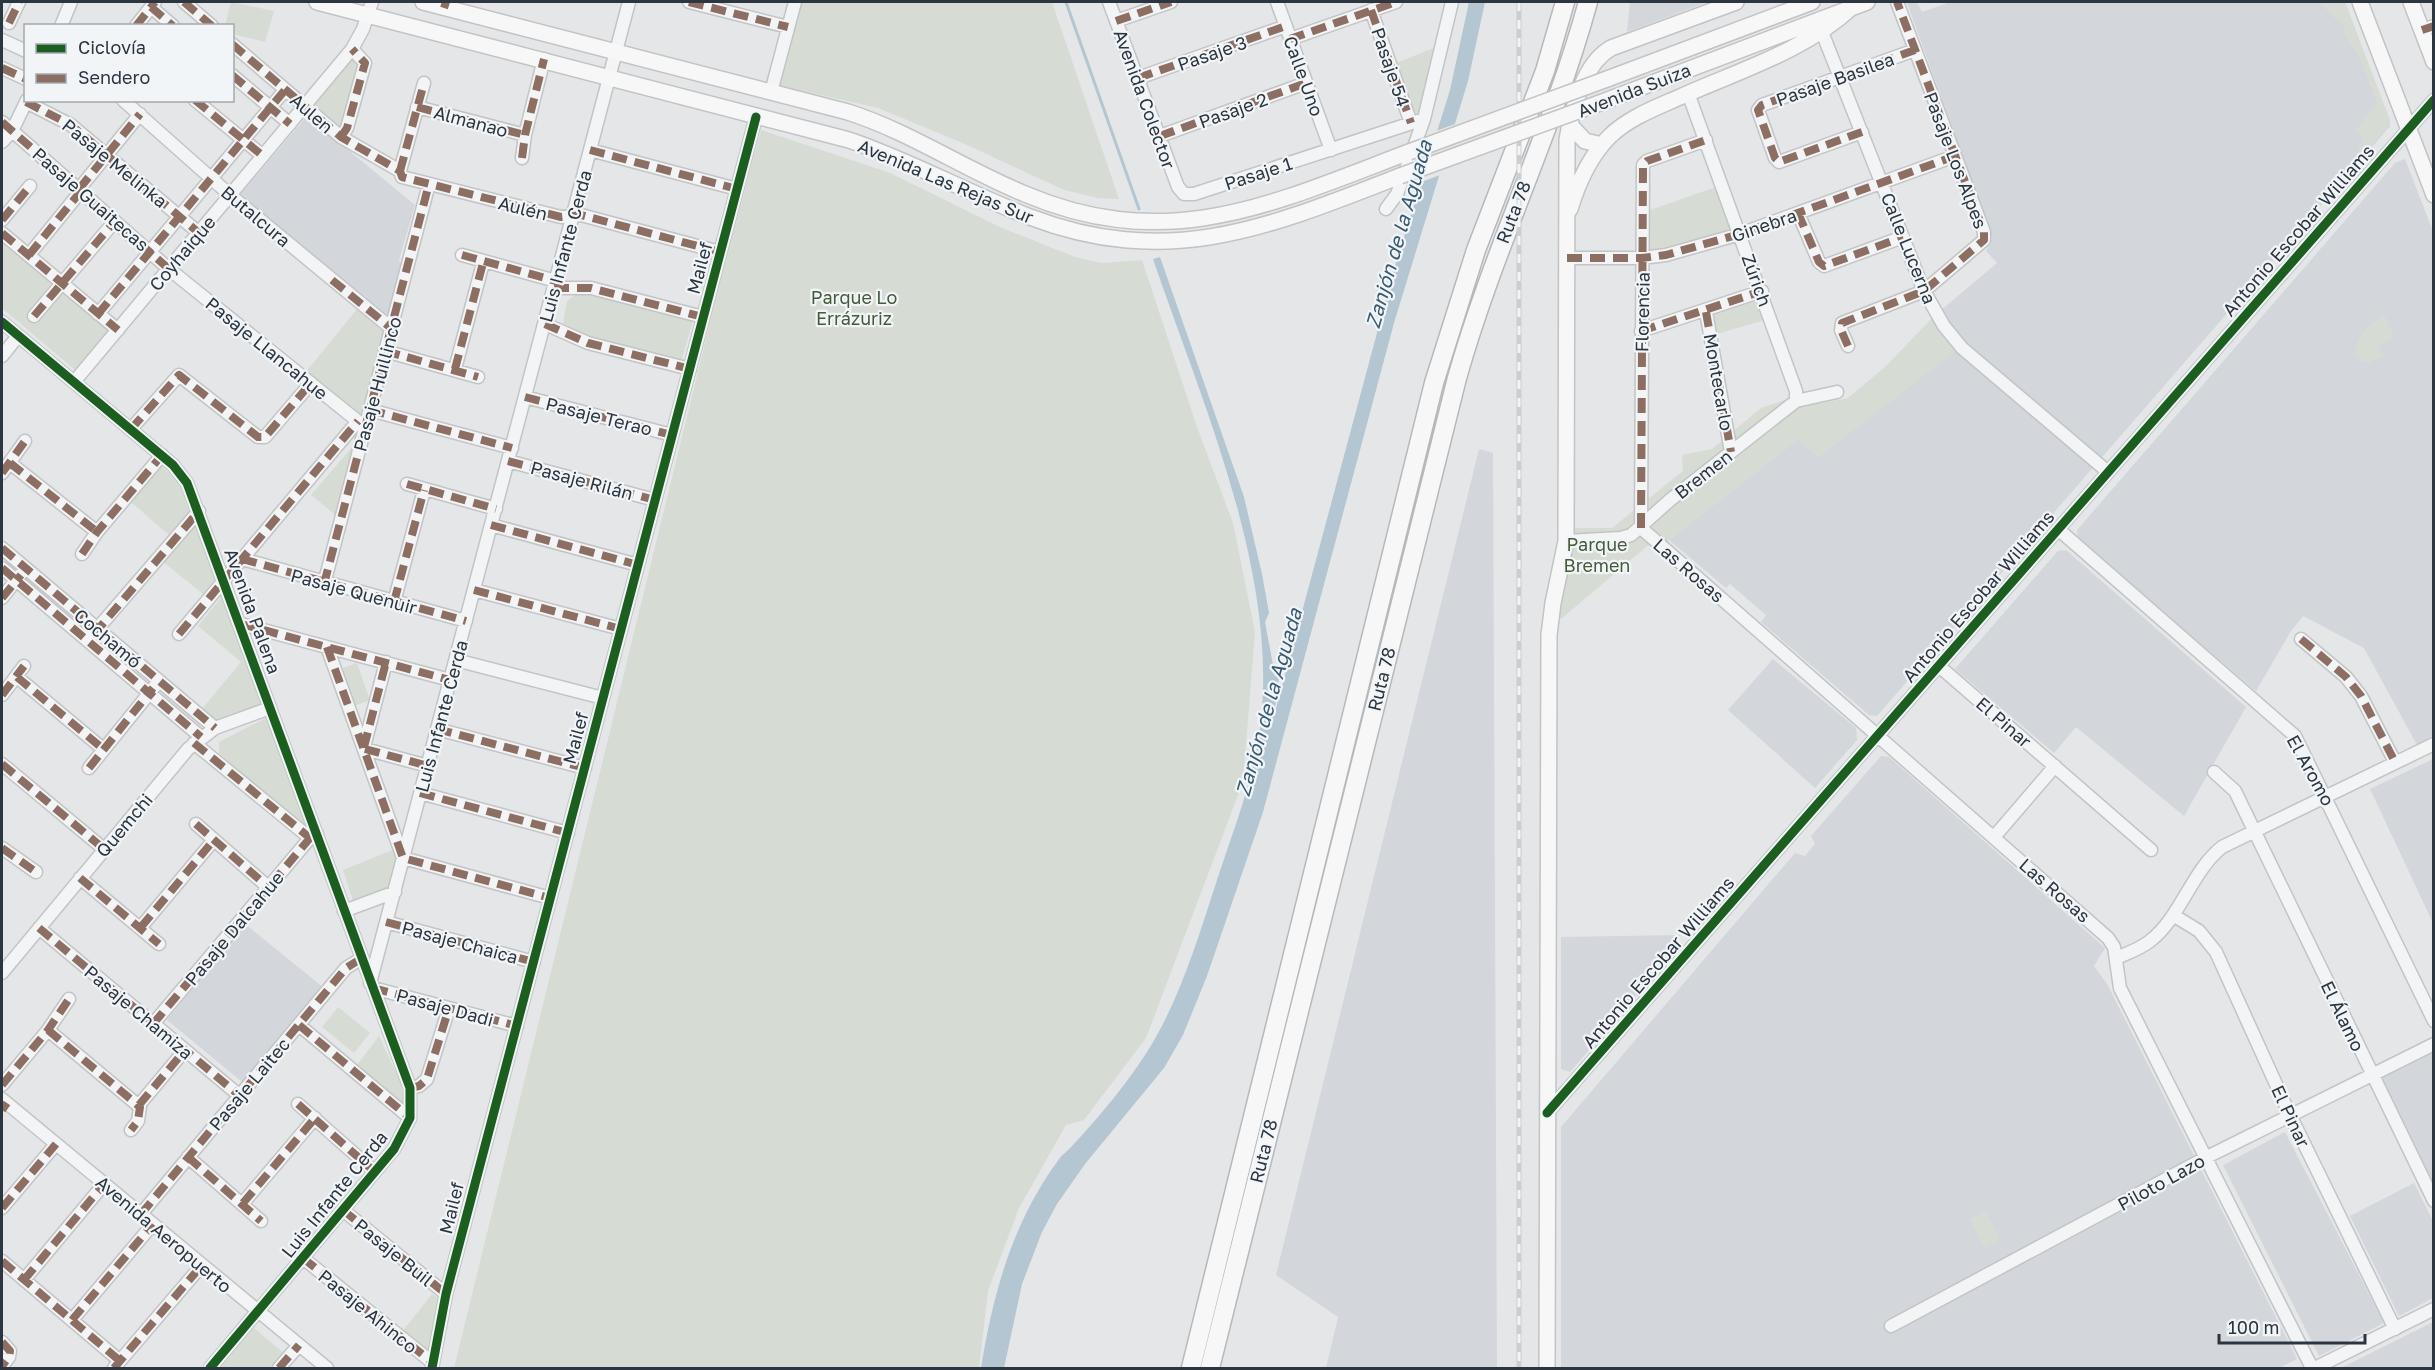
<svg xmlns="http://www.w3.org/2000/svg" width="2435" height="1370" viewBox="0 0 2435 1370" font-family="'Golos Text',sans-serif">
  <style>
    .built { fill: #d3d6db }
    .green { fill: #d6dcd4 }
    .water { fill: #b4c6d1 }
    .pier { fill: #e4e6e8 }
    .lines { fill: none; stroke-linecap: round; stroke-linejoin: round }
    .stream { stroke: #b4c6d1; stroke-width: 3 }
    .minor-casing { stroke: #c2c4c6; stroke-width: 15 }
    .major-casing { stroke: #c1c3c5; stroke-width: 18 }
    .highway-casing { stroke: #b6b9bc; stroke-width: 21 }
    .minor { stroke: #f3f4f5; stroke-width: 12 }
    .major { stroke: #f7f7f7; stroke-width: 15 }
    .highway { stroke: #f7f7f7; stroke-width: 18 }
    .rail-casing { stroke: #ccced0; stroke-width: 5 }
    .rail { stroke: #f2f5f7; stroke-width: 3; stroke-dasharray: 9; stroke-linecap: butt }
    .major-bridge-casing { stroke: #c1c3c5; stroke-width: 18; stroke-linecap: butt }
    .major-bridge { stroke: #f7f7f7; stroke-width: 15 }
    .quiet { stroke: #8d6e63; stroke-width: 8; stroke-dasharray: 15 8; stroke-linecap: butt }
    .cycleway-casing { stroke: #f2f5f7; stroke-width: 13 }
    .cycleway { stroke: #1b5e20; stroke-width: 9 }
    .labels { text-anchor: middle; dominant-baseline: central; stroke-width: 4.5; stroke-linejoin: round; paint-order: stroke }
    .street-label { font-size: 18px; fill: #2c3640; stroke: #f2f5f7 }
    .park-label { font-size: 18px; fill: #455b3a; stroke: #f2f5f7 }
    .water-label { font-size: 20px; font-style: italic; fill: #395b71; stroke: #f2f5f7 }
  </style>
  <rect width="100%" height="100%" fill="#e4e6e8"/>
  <path class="built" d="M1630,2H1707L1627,32Z
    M1917,2L1922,12L1945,4V2H2345L2390,122V126L1877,716L1869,715L1761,622L1766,615L1730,584L1726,588L1669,540L1798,439L1819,457L1933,317L1997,263L1986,251L1992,239L1990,231L1907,3Z
    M307,116L415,205L399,260L403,267L391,313L383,315L239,196Z
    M2405,159L2433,231V736L2417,745L2364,648L2303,616L2291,631L2256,691L2078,539L2077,530L2395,163Z
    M1479,449L1493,453L1497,1368H1326L1338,1317L1276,1275Z
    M2066,550L2246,707L2184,816L2076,727L2054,753L1955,669L2058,551Z
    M1773,659L1856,728L1857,740L1815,788L1728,710Z
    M1881,756L1889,757L2105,948L2094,966L2107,984L2297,1359L2279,1368H1561V1127L1795,853L1805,856L1815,844L1811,836Z
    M2433,759V923L2370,789Z
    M245,924L324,988L247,1079L241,1081L167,1020Z
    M1681,935L1654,966L1645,985L1570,1072L1561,1069V937Z
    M2433,1053V1188L2378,1079Z
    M2285,1132L2384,1323L2319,1356L2223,1165Z
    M2414,1183L2433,1221V1298L2399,1316L2350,1216Z
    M2433,1322V1368H2341Z"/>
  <path class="green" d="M231,2L274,11L265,42L233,34L232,26L225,25Z
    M799,2H1052L1119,199L1098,198L1064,190L965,144L878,108L777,85Z
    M2318,2H2345L2390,120L2389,125L2363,155L2358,150L2364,138L2356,130L2377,103L2360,58L2344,34L2345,28Z
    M1439,46L1421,117L1413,121L1396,63Z
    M354,56L363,64L344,130L314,104Z
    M761,130L890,173L1002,228L1075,257L1102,263L1142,260L1197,427L1233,523L1255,632L1243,782L1146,1038L1084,1120L1066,1125L1019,1208L988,1291L979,1368H454L715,302Z
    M1716,187L1731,232L1649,252L1647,211Z
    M2,238L109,329L75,370L2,308Z
    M579,292L693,320L681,363L587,337L563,323L567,301Z
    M1755,300L1765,320L1713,335L1709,314Z
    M357,309L384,331L361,414L356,415L305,373Z
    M2385,316L2394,338L2378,345L2383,356L2368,363L2360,361L2355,353C2358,335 2368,323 2385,316Z
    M1933,317L1957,350L1819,457L1798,439L1659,548L1652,542L1561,619L1559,617L1575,528H1612L1683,471L1682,455L1712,449L1761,408L1785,400L1801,407L1848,398L1886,366Z
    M359,439L338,517L311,495Z
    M161,466L178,480L190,514L171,537L131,502Z
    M196,523L215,579L203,594L162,561Z
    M224,594L263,704L215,721L201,710L241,662L198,626Z
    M357,663L370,700L351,707L338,670Z
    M268,717L306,826L303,828L219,753V742Z
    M395,849L397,858L390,891L354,904L343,870Z
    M338,1007L370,1033L354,1053L322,1027Z
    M379,1036L401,1083L404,1109L357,1065Z
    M1986,1211L2000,1239L1984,1248L1970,1219Z
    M432,1294L438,1298L430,1357L402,1332Z
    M254,1328L286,1355L275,1368H219Z"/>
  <path class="water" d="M1469,2H1485L1468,81L1394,323L1263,812L1207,976L1183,1035L1164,1068L1085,1164L1057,1204L1042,1232L1022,1284L1004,1368H981C993,1294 1012,1224 1057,1162C1062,1154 1068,1151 1072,1146C1099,1117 1126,1085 1147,1052C1180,1000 1198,938 1217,880C1233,831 1253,781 1260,730C1280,575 1202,403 1153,259L1160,257L1244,497L1262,574L1269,613L1265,622L1275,676L1279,677L1274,716L1395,266L1450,90Z"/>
  <path class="pier" d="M1458,123L1443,174L1416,184L1433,132Z"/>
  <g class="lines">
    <path class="stream" d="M1066,2L1139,209"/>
    <defs>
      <path id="minor" d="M184,2L212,26
        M689,2L788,27
        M1109,2L1178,187L1184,194H1194L1424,119
        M1277,2L1331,150
        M151,7L173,26
        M1371,10L1411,123
        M1116,21L1171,2
        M9,23L19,2
        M61,26L71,2
        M136,26L155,2
        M2422,30L2434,26
        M1822,32L1924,291L1944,326L1962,348L2108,472
        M1290,39L1396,2
        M2,40L26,51
        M232,44L341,137L400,171L402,177L561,217L581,215L720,252
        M2,68L26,79
        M232,75L290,124
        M1138,78L1286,26
        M771,92L795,2
        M1688,93L1796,391V401
        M123,100L230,195L391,328
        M195,100L263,156
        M26,102L71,125L199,233
        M417,107L525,135
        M2,122L169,269L365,427
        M1862,132L1779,162L1775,158L1758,110L1762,105L1915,50
        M1160,136L1306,83
        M341,137L347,128L365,63L352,49
        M2,142L12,131L27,100
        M590,150L737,189
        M522,158L525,135L544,59
        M400,171L424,83
        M79,189L140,114
        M1386,209L1397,194L1424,119L1452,2
        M1798,213L1819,262L1824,266L1903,237
        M2,220L30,186
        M2,233L118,330
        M29,255L81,191
        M462,255L556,281
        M1567,258H1642L1666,255L1740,234L1955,156
        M554,288H591L703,317
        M1706,312L1731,452
        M98,314L285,90
        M34,316L115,221
        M2,322L173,465L187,483L410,1088V1118L394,1149L210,1368
        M545,324L588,343L690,369
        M1641,331L1762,291
        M1848,346L1841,330L1842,323L1924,291L1984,240V232L1897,2
        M385,351L478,377
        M2,356L18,336
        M455,369L483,263
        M74,382L352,49L363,29L372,2
        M525,397L672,435
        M370,410L512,448
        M131,429L179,375L258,437H265L311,383
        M508,461L655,500
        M10,463L97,532
        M2,473L25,441
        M407,484L496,509
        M491,525L638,565
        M1641,528L2108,938L2114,947L2120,988L2312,1368
        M1641,528L1643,165L1647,161L1706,140
        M2058,529L2295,736L2434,1021
        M1566,541L1621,538L1631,535L1670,500L1796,401L1837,392
        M2,548L215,728
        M82,554L97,532L162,455
        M242,559L466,621
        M2,568L201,737
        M324,584L429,184
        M474,590L621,629
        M2,598L20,575
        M394,602L424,490
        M241,624L450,680
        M179,634L358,421
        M92,635L199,511
        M2301,639L2346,677L2361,696L2395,762
        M327,647L403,858L550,898
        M456,660L603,698
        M1939,666L2151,850
        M17,677L102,748
        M2,695L24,666
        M437,729L585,768
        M194,743L310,838
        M364,747L386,662
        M365,749L428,766
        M2,764L104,849
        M89,768L155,686
        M2214,772L2235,791L2434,1201
        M420,793L568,833
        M196,824L268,887
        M1994,837L2055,766
        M2,848L36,872
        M80,878L159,944
        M344,911L395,892
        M2173,915L2199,931L2216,952L2290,1115L2395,1329
        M386,922L534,962
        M141,927L213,841
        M39,928L240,1096
        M2116,958C2128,953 2140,949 2150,941C2181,917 2191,872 2222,847L2434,744
        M2,973L188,749L215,728L270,708
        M370,983L629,2
        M373,988L517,1026
        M153,1024L310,838L317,834
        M299,1025L410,1118
        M48,1030L140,1107L138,1121L131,1130
        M2,1085L48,1030L69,999
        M410,1088L419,1086L427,1079L449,1008
        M2,1099L327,1368
        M298,1104L375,1172
        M139,1105L185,1050
        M1547,1113L2434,100
        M188,1157L261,1221
        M243,1203L315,1118
        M2,1208L56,1144
        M343,1210L446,1294
        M141,1214L346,968L362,958
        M303,1258L433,1363
        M2,1261L120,1361
        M24,1280L104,1184
        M72,1320L153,1224
        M1891,1326L2207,1157L2434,1044
        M2,1342L10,1351L9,1357L2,1366
        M114,1368L202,1265
        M279,1368L299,1345
        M432,1368L446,1294L756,117
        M2315,1368L2434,1309"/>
      <path id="major" d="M317,2L849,140C911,161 968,193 1030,217C1169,270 1269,227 1400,176
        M423,2L848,112C910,132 964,169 1025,194C1169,255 1274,203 1409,152
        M2360,2L2434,195
        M2411,2L2434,62
        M1607,79L1812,2
        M1597,104L1867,2
        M1570,125L1585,141L1602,145
        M1570,209C1578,183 1589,157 1609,137C1628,118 1655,108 1680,97C1738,71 1805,51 1852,7
        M1547,1368L1549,635L1553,603L1566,541L1567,140C1572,110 1583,64 1611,48L1736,2"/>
      <path id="highway" d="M1191,1368L1434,383L1476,250L1545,71L1565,2
        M1210,1368L1457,378C1493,250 1553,130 1588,2"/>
    </defs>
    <use href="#minor" class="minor-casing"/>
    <use href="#major" class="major-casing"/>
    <use href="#highway" class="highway-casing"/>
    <use href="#minor" class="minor"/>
    <use href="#major" class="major"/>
    <use href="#highway" class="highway"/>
    <defs>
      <path id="rail" d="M1519,2V1368"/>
    </defs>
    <use href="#rail" class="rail-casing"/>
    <use href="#rail" class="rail"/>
    <defs>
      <path id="major-bridge" d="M1409,152L1607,79
        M1400,176L1597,104"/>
    </defs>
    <use href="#major-bridge" class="major-bridge-casing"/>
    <use href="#major-bridge" class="major-bridge"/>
    <path class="quiet" d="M184,2L212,26
      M689,2L788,27
      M151,7L173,26
      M444,8L446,2
      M1371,10L1411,123
      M1116,21L1171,2
      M9,23L19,2
      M136,26L155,2
      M2422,30L2434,26
      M1290,39L1396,2
      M232,44L341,137L400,171L402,177L561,217L581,215L720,252
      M2,68L26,79
      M232,75L290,124
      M1138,78L1286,26
      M195,100L263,156
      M26,102L71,125L199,233
      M417,107L525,135
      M2,122L169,269
      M1862,132L1779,162L1775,158L1758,110L1762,105L1915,50
      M1160,136L1306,83
      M341,137L347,128L365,63L352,49
      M590,150L737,189
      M522,158L525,135L544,59
      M400,171L424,83
      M79,189L140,114
      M1798,213L1819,262L1824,266L1903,237
      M2,220L30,186
      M2,233L118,330
      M29,255L81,191
      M462,255L556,281
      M1567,258H1642L1666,255L1740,234L1955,156
      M332,280L391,328
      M554,288H591L703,317
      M1706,312L1731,452
      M98,314L285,90
      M34,316L115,221
      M545,324L588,343L690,369
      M1641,331L1762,291
      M1848,346L1841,330L1842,323L1924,291L1984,240V232L1897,2
      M385,351L478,377
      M455,369L483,263
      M525,397L672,435
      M370,410L512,448
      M131,429L179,375L258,437H265L311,383
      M508,461L655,500
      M10,463L97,532
      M2,473L25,441
      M407,484L496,509
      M491,525L638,565
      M1641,528L1643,165L1647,161L1706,140
      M2,548L215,728
      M82,554L97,532L162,455
      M242,559L466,621
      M2,568L201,737
      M324,584L429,184
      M474,590L621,629
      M2,598L21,575
      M394,602L424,490
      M241,624L450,680
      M94,634L199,511
      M179,634L358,421
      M2301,639L2346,677L2361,696L2395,762
      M327,647L403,858L550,898
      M17,677L102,748
      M2,695L24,666
      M437,729L585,768
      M194,743L310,838
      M364,747L386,662
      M365,749L428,766
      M2,764L104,849
      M89,768L153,688
      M420,793L568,833
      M196,824L268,887
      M2,848L36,872
      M80,878L159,944
      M386,922L534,962
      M141,927L213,841
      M39,928L240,1096
      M373,988L517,1026
      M153,1024L310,838L317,834
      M299,1025L410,1118
      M48,1030L140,1107L138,1121L131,1130
      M2,1085L48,1030L69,999
      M410,1088L419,1086L427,1079L449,1008
      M298,1104L375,1172
      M139,1105L185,1050
      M2,1110L7,1103
      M188,1157L261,1221
      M243,1203L315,1118
      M2,1208L56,1144
      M343,1210L446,1294
      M141,1214L346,968L362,958
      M303,1258L433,1363
      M2,1261L120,1361
      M24,1280L104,1184
      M72,1320L153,1224
      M2,1342L10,1351L9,1357L2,1366
      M114,1368L202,1265
      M279,1368L299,1345"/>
    <defs>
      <path id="cycleway" d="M2,322L173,465L187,483L410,1088V1118L394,1149L210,1368
        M1547,1113L2434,100
        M432,1368L446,1294L756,117"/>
    </defs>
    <use href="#cycleway" class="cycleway-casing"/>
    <use href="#cycleway" class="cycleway"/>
  </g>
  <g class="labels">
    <g class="street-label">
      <text transform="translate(1212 53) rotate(-19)">Pasaje 3</text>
      <text transform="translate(1391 67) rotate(71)">Pasaje 54</text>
      <text transform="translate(1304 76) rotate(70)">Calle Uno</text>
      <text transform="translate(1835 79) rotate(-20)">Pasaje Basilea</text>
      <text transform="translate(1634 90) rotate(-21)">Avenida Suiza</text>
      <text transform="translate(1145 99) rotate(70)">Avenida Colector</text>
      <text transform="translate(1233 110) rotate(-20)">Pasaje 2</text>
      <text transform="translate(312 113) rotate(41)">Aulen</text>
      <text transform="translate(471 121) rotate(15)">Almanao</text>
      <text transform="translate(1956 160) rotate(69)">Pasaje Los Alpes</text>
      <text transform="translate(115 163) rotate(39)">Pasaje Melinka</text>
      <text transform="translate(1258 173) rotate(-18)">Pasaje 1</text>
      <text transform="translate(946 181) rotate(23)">Avenida Las Rejas Sur</text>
      <text transform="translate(91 199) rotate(41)">Pasaje Guaitecas</text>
      <text transform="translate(523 208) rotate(14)">Aulén</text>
      <text transform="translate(1513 212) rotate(-69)">Ruta 78</text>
      <text transform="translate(256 216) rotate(40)">Butalcura</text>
      <text transform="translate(1764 225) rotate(-19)">Ginebra</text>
      <text transform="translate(2298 230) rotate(-49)">Antonio Escobar Williams</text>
      <text transform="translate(565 246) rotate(-75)">Luis Infante Cerda</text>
      <text transform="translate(1909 248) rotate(68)">Calle Lucerna</text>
      <text transform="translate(182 253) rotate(-50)">Coyhaique</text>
      <text transform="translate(699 268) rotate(-75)">Mailef</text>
      <text transform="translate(1757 280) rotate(70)">Zúrich</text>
      <text transform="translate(1642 312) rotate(-89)">Florencia</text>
      <text transform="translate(267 348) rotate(39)">Pasaje Llancahue</text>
      <text transform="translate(1719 382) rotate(80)">Montecarlo</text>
      <text transform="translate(377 384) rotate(-75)">Pasaje Huillinco</text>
      <text transform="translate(599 416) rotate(14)">Pasaje Terao</text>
      <text transform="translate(1703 474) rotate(-38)">Bremen</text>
      <text transform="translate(582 480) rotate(15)">Pasaje Rilán</text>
      <text transform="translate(1689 570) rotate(41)">Las Rosas</text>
      <text transform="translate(354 591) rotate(15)">Pasaje Quenuir</text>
      <text transform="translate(1978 596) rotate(-49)">Antonio Escobar Williams</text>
      <text transform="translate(253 611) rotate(70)">Avenida Palena</text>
      <text transform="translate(108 638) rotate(40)">Cochamó</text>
      <text transform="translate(1381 679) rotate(-76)">Ruta 78</text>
      <text transform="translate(441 716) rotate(-75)">Luis Infante Cerda</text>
      <text transform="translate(2004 722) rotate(41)">El Pinar</text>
      <text transform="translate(575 738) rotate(-75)">Mailef</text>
      <text transform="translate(2311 770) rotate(61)">El Aromo</text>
      <text transform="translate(124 825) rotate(-50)">Quemchi</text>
      <text transform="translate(2055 890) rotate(41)">Las Rosas</text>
      <text transform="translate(234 928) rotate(-50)">Pasaje Dalcahue</text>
      <text transform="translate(460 942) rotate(15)">Pasaje Chaica</text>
      <text transform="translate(1658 962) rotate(-49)">Antonio Escobar Williams</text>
      <text transform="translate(445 1007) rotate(15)">Pasaje Dadi</text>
      <text transform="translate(139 1012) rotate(40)">Pasaje Chamiza</text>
      <text transform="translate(2343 1016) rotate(64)">El Álamo</text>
      <text transform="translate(249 1084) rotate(-50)">Pasaje Laitec</text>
      <text transform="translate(2291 1116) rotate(65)">El Pinar</text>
      <text transform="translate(1263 1151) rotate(-76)">Ruta 78</text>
      <text transform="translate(2161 1182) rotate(-29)">Piloto Lazo</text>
      <text transform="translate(334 1194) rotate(-51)">Luis Infante Cerda</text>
      <text transform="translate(451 1208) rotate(-76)">Mailef</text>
      <text transform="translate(164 1234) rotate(40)">Avenida Aeropuerto</text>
      <text transform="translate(394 1252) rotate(39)">Pasaje Buil</text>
      <text transform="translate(368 1311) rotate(39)">Pasaje Ahinco</text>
    </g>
    <g class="park-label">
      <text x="854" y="297">Parque Lo<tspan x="854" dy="21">Errázuriz</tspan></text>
      <text x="1597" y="544">Parque<tspan x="1597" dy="21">Bremen</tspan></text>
    </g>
    <g class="water-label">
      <text transform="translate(1398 234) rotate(-74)">Zanjón de la Aguada</text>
      <text transform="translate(1268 702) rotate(-74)">Zanjón de la Aguada</text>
    </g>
  </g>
  <rect width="2435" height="1370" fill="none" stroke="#2c3640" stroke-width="6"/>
  <rect x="24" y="24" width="210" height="78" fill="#f2f5f7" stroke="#a3a9ae" stroke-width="1.5"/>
  <rect x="36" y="44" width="30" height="9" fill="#1b5e20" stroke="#a3a9ae" stroke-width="1.5"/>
  <text x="78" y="54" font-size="18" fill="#2c3640">Ciclovía</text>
  <rect x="36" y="74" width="30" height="9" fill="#8d6e63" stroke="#a3a9ae" stroke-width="1.5"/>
  <text x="78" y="84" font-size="18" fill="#2c3640">Sendero</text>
  <path d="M2219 1334v9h146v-9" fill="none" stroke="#2c3640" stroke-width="3"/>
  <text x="2228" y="1334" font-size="18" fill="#2c3640" stroke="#f2f5f7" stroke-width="4.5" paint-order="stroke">100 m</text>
</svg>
